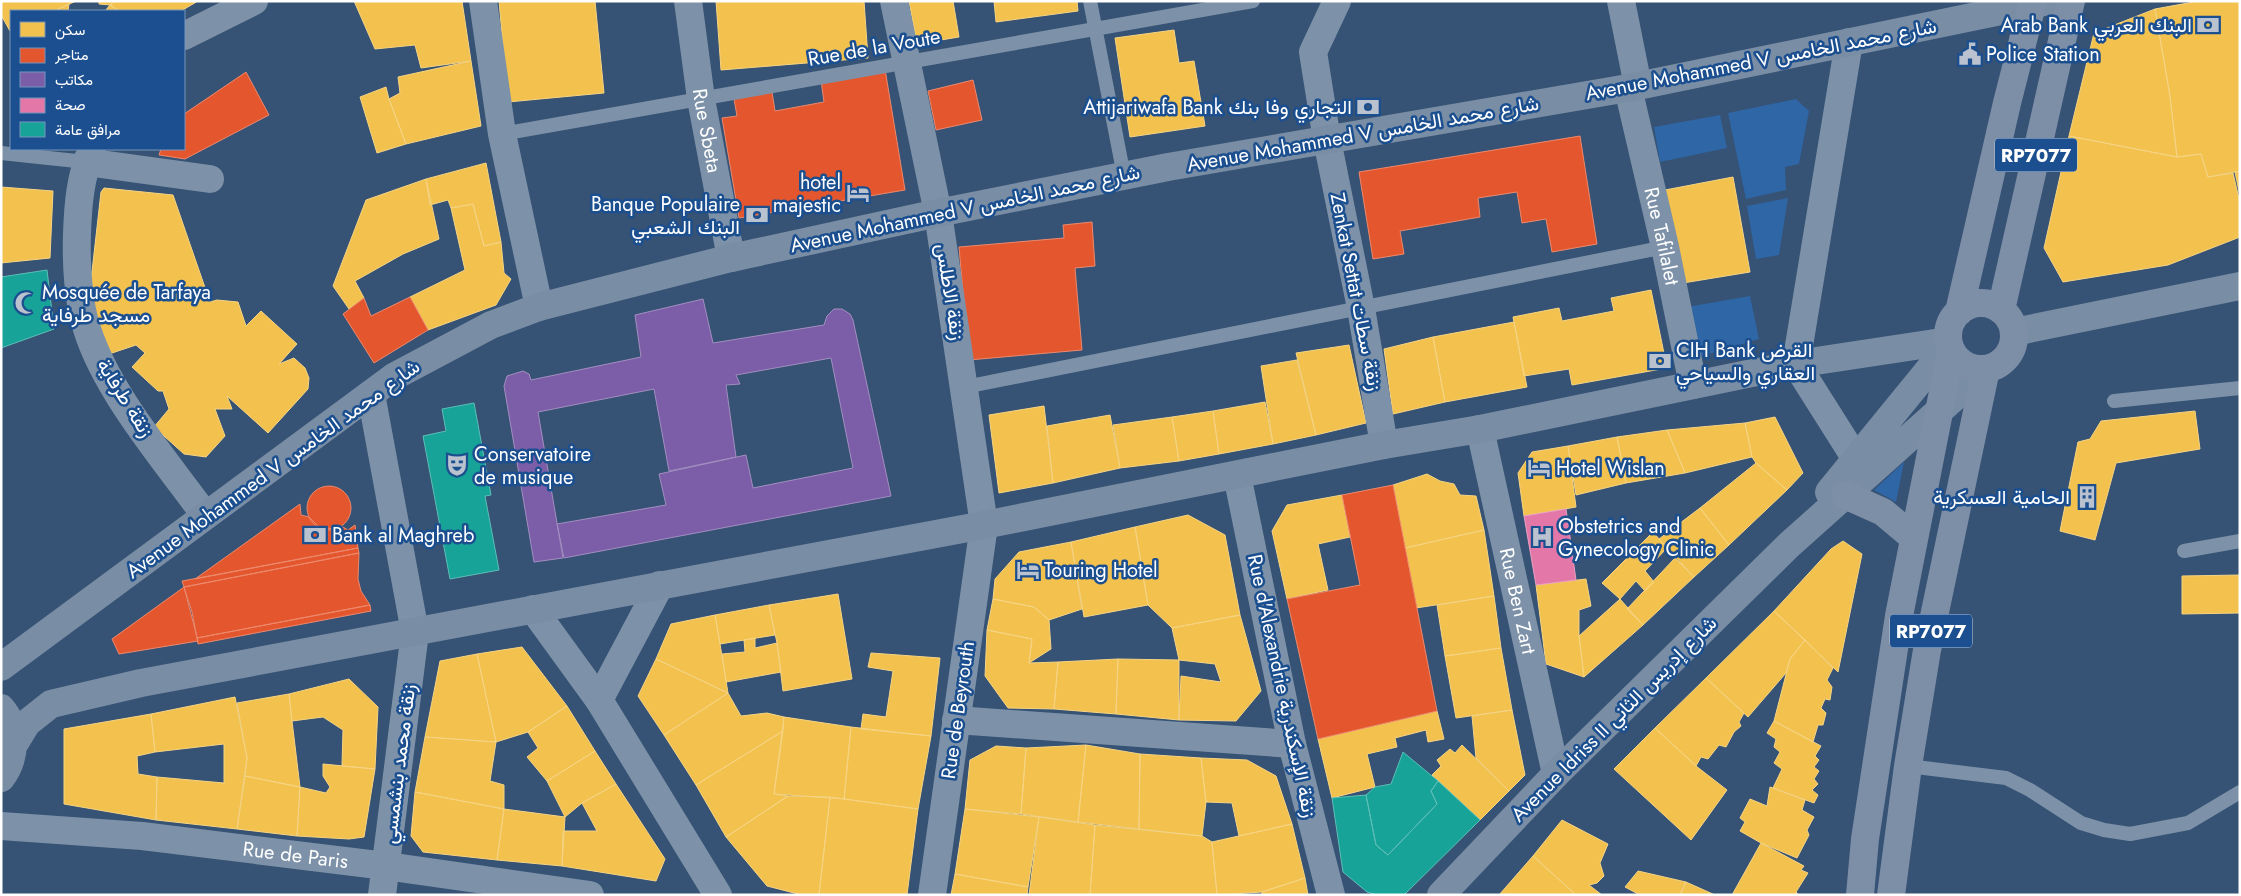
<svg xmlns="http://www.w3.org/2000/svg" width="2241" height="896" viewBox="0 0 2241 896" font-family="Jost,Vazirmatn,sans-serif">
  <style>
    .green { fill: #2f66a5 }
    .homes { fill: #f2c14e; stroke: #f6d483 }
    .shops { fill: #e4572e; stroke: #ec896d }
    .offices { fill: #7b5ea7; stroke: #a38ec1 }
    .health { fill: #e377a8; stroke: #eba0c2 }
    .public { fill: #17a398; stroke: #5dbfb7 }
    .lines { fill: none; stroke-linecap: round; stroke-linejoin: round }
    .lane { stroke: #7d92a8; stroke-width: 14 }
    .street { stroke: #7d92a8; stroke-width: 28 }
    .secondary { stroke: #798da4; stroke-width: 28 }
    .primary { stroke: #7d8ea7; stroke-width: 28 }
    .labels { text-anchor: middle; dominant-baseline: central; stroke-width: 5; stroke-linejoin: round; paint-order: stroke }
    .shield { fill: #1b4f8f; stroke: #bbcadd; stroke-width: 1 }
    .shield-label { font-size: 19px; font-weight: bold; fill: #fff }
    .poi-label { font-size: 20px; fill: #fff; stroke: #1b4f8f; text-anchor: start }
    .street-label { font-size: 20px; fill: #fff; stroke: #1b4f8f }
  </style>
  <rect width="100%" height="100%" fill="#365274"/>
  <path class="green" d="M1796,99L1809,111L1799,164L1785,167L1786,190L1746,199L1728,113Z
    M1720,115L1727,148L1660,162L1654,127Z
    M1788,198L1779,255L1756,259L1747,206Z
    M1750,296L1759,339L1695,358L1687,307Z
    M1904,462L1896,502L1874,490Z"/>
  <path class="homes" d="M1,1H76L54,11H11L10,31L1,15Z
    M99,1H115L110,5L99,4Z
    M115,1H198L181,11H119L110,5Z
    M354,1H462L471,61L421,68L415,45L375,49Z
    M499,1H595L604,93L508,102Z
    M716,1H864L868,58L721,70Z
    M909,1H953L959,37L917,44Z
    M994,1H1077L1078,11L996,22Z
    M2199,1H2240V171L2208,177L2201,154L2177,157L2170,96L2155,9Z
    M69,4L68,11H54Z
    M110,5L119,11H105Z
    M2155,9L2170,96L2177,157L2069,136L2094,33Z
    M1174,30L1179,63L1194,61L1205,126L1130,137L1115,38Z
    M471,61L481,126L406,144L389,99L400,93L398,77Z
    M386,87L389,99L406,144L377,153L360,97Z
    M2069,136L2177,157L2201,154L2208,177L2233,173L2240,203V237L2168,265L2063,282L2044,248Z
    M486,163L501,242L484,246L473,204L451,208L448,200L430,205L426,179Z
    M2240,171V196L2235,172Z
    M1733,177L1750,272L1683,283L1665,190Z
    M426,179L439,239L403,254L355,281L364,298L349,309L333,286L366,200Z
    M1,187L53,191L50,258L1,263Z
    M104,188L173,195L210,302L217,300L238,302L246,326L261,311L297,344L279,364L294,358L305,368L309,378L308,389L268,433L227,396L232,409H215L225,436L206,457L184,454L154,427L169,409L163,391H158L132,367L145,353L136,345L109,354L89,298L101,192Z
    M473,204L484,246L501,242L504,273L511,279L496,305L428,330L410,297L465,270L451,208Z
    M1651,290L1667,368L1572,385L1569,369L1524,376L1513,317L1559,308L1562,321L1614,311L1611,298Z
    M1514,322L1527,387L1445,402L1433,337Z
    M1433,337L1445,402L1393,414L1384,349Z
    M1349,345L1366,423L1316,435L1296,353Z
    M1297,360L1316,435L1273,444L1261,366Z
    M1265,402L1273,444L1219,454L1213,411Z
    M1044,406L1053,483L999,493L989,415Z
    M1213,411L1219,454L1179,461L1172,417Z
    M2195,411L2200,449L2116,463L2095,540L2060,531L2078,442L2090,439L2101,421Z
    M1110,415L1120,468L1053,483L1047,426Z
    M1172,417L1179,461L1120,468L1113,425Z
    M1775,417L1803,473L1787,490L1756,463L1752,457L1745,423Z
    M1745,423L1752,457L1685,473L1667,430Z
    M1667,430L1685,473L1626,483L1617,437Z
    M1617,437L1626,483L1576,495L1568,446Z
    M1568,446L1576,507L1524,516L1518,473L1532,452Z
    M1756,463L1787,490L1729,545L1700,508Z
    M1427,474L1440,481L1454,484L1460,495L1476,496L1484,530L1405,548L1393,485Z
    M1342,495L1350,537L1318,544L1328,590L1287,599L1272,531L1287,505Z
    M1700,508L1729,545L1694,577L1659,539Z
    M1188,515L1225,535L1240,615L1172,628L1148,605L1135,527Z
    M1135,527L1148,605L1084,617L1071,542Z
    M1484,530L1494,596L1416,608L1405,548Z
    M1653,532L1667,548L1645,571L1654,582L1645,591L1636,581L1620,599L1602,583Z
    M1843,541L1862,554L1838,672L1774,611L1831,549Z
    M1071,542L1082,609L1049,620L1034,607L993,599L995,579L1019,552Z
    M1675,558L1694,577L1643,625L1627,609Z
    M2240,575V613L2182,614V576Z
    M1586,579L1591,606L1579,610V636L1584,677L1546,664L1536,585Z
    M838,594L852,679L783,691L777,643L769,605Z
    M1494,596L1501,648L1445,656L1437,605Z
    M993,599L1034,607L1049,620L1051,649L1029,663L1032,639L987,630Z
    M1620,599L1643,625L1584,677L1579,636Z
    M769,605L775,635L720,644L715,615Z
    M1774,611L1805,640L1790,659L1786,673L1748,717L1706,678Z
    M715,615L720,644L728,693L656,659L671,624Z
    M1240,615L1261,691L1236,721L1179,720L1181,676L1221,682L1215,664L1179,660L1172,628Z
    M987,630L1032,639L1029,663L1058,662L1054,709L1008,708L985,676Z
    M755,638V648L777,643L781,672L726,682L722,654L745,652L744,640Z
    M1805,640L1833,668L1827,680L1832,687L1830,700L1825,699L1821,708L1826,713L1823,725H1818L1813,742L1774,721L1790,659Z
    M522,647L567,706L528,732L496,742L477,654Z
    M1501,648L1512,710L1456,718L1445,656Z
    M871,653L940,658L931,736L861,729L863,714L886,717L893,671L868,667Z
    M477,654L496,742L425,737L440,661Z
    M656,659L728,693L664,735L638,696Z
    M1118,659L1179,660V720L1116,714Z
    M1118,659L1116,714L1054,709L1058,662Z
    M1706,678L1744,713L1739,722L1741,726L1734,732L1726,747L1719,745L1708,759L1701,757L1696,766L1655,728Z
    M349,679L378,707L375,769L342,766L343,730L323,717L292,721L289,694Z
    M728,693L741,716L767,713L784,717L783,731L696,785L664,735Z
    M289,694L292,721L300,787L245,776L247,758L237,703Z
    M235,697L247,758L237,829L156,820L157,777L224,783V744L155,752L151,714Z
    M567,706L595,751L547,781L527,757L538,748L528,732Z
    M1512,710L1525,775L1509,791L1476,758L1472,716Z
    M1437,711L1444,739L1428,742L1426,730L1395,738L1397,747L1367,754L1375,787L1332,798L1318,739Z
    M151,714L155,752L137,756L138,774L157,777L156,820L64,804V729Z
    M784,717L851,727L844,799L774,794Z
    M1774,721L1821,746L1815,756L1819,760L1814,767L1819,771L1814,779L1818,784L1812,790L1818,795L1814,803L1773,788L1782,769L1774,763L1780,752L1774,747L1776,739L1767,733Z
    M851,727L931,736L918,809L844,799Z
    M1655,728L1696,766L1727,790L1691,840L1614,769Z
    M783,731L774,794L788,796L726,837L696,785Z
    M425,737L496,742L490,781L504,785V809L415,792Z
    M1086,745L1140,754L1139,829L1078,822Z
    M1086,745L1078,822L1021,814L1026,748Z
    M1462,745L1509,791L1480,820L1432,775L1441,766L1437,760L1450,749L1455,753Z
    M996,746L1026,748L1021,814L965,809L970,760Z
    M595,751L616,784L582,803L565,817L547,781Z
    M1140,754L1201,758L1206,802L1202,836L1139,829Z
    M1201,758L1247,760L1276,776L1292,824L1239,836L1232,803L1206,802Z
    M323,764L375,769L364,837L349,839L297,836L300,787L326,793L330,787L323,776Z
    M245,776L300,787L297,836L237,829Z
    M616,784L665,859L656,881L562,866L563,831H597L582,803Z
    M1770,787L1805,800L1802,810L1814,817L1807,830L1809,835L1797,858L1761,843L1740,831L1745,822L1740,818L1750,799L1767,806Z
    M415,792L504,809L497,860L423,852L411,836Z
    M788,796L830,797L819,895H802L767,886L726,837Z
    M830,797L918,809L907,895H819Z
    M504,809L565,817L562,866L497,860Z
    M965,809L1039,817L1028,887L955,874Z
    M1039,817L1095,825L1090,895H1029Z
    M1562,820L1608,844L1600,863L1604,876L1597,883L1589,885L1602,895H1576L1533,856Z
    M1292,824L1305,878L1262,892L1217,895L1212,842Z
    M1095,825L1202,836L1212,842L1217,895H1090Z
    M1761,843L1804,866L1801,870L1808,873L1796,892L1799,895H1732Z
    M1533,856L1576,895H1499Z
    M1638,871L1686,882L1680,895H1640L1625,887Z
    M955,874L1028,887L1027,895H951Z
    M1305,878L1308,895H1262V892Z
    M1686,882L1715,895H1680Z"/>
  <path class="shops" d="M885,69L905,190L739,218L722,118L737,116L734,99L772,92L775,111L824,102L821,80Z
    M246,72L269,115L185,159L159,155L161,149H184V114Z
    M973,80L982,120L936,130L928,91Z
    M1580,136L1597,244L1552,252L1546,219L1522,223L1517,192L1478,198L1480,217L1400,231L1404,254L1373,259L1359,172Z
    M1092,222L1095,266L1075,268L1082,350L969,360L959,247L1064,238L1063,225Z
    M410,297L428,330L374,363L343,314L364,298L371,316Z
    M1393,485L1437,711L1318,739L1287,599L1360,585L1342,495Z
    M307 508a22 22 0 1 1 44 0a22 22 0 1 1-44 0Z
    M300,504L301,515L309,517L319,527L334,529L341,526L348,530L355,525L358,548L195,579Z
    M358,548L359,553L184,587L182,581Z
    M359,553L358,579L361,591L370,605L197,638L192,612L184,587Z
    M184,587L198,641L119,654L112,639Z
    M370,605L371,611L198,644L197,638Z"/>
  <path class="offices" d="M703,299L713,343L824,325L827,316L834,309H842L850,314L853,320L891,496L564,558L557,524L666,505L659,474L746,455L753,488L853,468L831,358L736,375L740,384L726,385L736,457L669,471L654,389L538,412L563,558L534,562L504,386L507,376L523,371L529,374L531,380L641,357L635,315Z"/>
  <path class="health" d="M1566,509L1576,580L1536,585L1524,516Z"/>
  <path class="public" d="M47,270L54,329L1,348V277Z
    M474,403L491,495L485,496L499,570L450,579L423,436L446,431L442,409Z
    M1403,752L1438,781L1431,791L1437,804L1388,855L1376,845L1366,795L1375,787L1391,784Z
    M1438,781L1480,820L1404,895H1377L1367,892L1343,872L1332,798L1366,795L1376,845L1388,855L1437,804L1431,791Z"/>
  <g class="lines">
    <path class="lane" d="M1090,1L1124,176
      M502,134L1253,1
      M1,153L86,162
      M965,387L1665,247
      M2114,401L2240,388
      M2184,551L2240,541
      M1908,766L2006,778L2030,790L2081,823L2104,830L2130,834L2188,823L2240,792"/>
    <g class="street">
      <path d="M483,1L502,134L539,307"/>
      <path id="s1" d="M688,1L701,99L731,258"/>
      <path d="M894,1L938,213L984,525L932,895"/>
      <path d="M1337,1L1313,52L1327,140L1361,308L1384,445"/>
      <path d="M1621,1L1638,86"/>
      <path d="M184,36L254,1"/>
      <path d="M1849,42L1796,364L1856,459"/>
      <path id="s2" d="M1628,88L1665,247L1693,385"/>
      <path d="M92,149C80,177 78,205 77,234C76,262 78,303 87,329C107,393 166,461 205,515"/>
      <path d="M86,162L210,179"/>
      <path d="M371,394L415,632L382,895"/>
      <path id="s3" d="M1480,429L1556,774"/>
      <path d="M1237,475L1292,744L1331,895"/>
      <path d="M533,609L599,700L718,895"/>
      <path d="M599,700L660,585"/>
      <path d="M956,720L1292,744"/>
      <path id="s4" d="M1,826L142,836L386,866L590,895"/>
    </g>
    <path class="secondary" d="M2014,332L2240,286
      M1829,492L1949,345
      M1,667L395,376L491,325L539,307L731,258L938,213L1168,167L1628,88L2049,1
      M1,708C18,727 16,759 1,778
      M13,746L27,723L51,704L141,683L984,525L1384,445L1480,429L1796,364L1948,341
      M1441,895L1556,774L1789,545L1986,369"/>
    <path class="primary" d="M1948 336a33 33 0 1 1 66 0a33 33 0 1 1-66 0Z
      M2001,310L2071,1
      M1959,312L2007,103L2033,1
      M1845,495L1883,512L1914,538
      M1860,895L1865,839L1899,616L1951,351
      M1891,895L1908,766L1927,650L1986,369"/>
  </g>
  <defs>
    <symbol id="bank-bare" viewBox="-9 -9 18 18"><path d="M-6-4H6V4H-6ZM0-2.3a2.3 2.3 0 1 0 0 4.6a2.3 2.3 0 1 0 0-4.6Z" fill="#b9c2ce" stroke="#1b4f8f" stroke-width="2.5" paint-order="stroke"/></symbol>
    <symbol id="civic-bare" viewBox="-9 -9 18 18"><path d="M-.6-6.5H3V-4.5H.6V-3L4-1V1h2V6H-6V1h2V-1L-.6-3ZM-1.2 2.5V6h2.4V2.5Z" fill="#b9c2ce" stroke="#1b4f8f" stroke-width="2.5" paint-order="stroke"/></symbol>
    <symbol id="hotel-bare" viewBox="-9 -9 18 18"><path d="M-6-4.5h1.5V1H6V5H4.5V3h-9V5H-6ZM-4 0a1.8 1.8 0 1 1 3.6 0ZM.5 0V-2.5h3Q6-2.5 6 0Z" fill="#b9c2ce" stroke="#1b4f8f" stroke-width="2.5" paint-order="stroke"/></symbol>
    <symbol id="mosque-bare" viewBox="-9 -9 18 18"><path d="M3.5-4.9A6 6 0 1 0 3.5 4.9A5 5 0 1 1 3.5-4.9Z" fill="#b9c2ce" stroke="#1b4f8f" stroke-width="2.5" paint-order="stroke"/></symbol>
    <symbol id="theatre-bare" viewBox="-9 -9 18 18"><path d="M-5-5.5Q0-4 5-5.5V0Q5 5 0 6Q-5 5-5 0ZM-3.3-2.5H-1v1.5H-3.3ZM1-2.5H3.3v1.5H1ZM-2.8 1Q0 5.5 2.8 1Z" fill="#b9c2ce" stroke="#1b4f8f" stroke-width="2.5" paint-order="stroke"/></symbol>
    <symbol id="building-bare" viewBox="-9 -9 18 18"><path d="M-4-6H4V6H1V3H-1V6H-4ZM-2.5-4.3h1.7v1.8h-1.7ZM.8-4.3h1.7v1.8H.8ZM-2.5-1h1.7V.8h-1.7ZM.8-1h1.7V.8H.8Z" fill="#b9c2ce" stroke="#1b4f8f" stroke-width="2.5" paint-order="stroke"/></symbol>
    <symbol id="hospital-bare" viewBox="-9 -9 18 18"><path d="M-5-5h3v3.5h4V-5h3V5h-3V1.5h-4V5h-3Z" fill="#b9c2ce" stroke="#1b4f8f" stroke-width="2.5" paint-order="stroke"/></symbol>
  </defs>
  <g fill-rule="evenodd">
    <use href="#bank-bare" x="2192" y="9" width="32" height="32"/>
    <use href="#civic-bare" x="1954" y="38" width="32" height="32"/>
    <use href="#bank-bare" x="1352" y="91" width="32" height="32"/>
    <use href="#hotel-bare" x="842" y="177" width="32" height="32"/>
    <use href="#bank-bare" x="741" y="199" width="32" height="32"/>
    <use href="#mosque-bare" x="10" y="287" width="32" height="32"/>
    <use href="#bank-bare" x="1644" y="345" width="32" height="32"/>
    <use href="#theatre-bare" x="441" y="449" width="32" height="32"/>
    <use href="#hotel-bare" x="1523" y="452" width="32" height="32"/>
    <use href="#building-bare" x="2071" y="481" width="32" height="32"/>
    <use href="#bank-bare" x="299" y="519" width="32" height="32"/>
    <use href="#hospital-bare" x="1526" y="521" width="32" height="32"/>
    <use href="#hotel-bare" x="1012" y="554" width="32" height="32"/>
  </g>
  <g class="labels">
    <g class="shield">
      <rect x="1995" y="138.5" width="82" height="33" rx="4"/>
      <rect x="1890" y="614.5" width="82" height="33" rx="4"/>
    </g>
    <g class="shield-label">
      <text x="2036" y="155">RP7077</text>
      <text x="1931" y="631">RP7077</text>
    </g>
    <g class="poi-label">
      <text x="2192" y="25" text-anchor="end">Arab Bank البنك العربي</text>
      <text x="1986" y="54">Police Station</text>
      <text x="1352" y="107" text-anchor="end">Attijariwafa Bank التجاري وفا بنك</text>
      <text x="841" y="182" text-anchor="end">hotel<tspan x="841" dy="23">majestic</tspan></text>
      <text x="740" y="204" text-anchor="end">Banque Populaire<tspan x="740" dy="23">البنك الشعبي</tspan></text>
      <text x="42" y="292">Mosquée de Tarfaya<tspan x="42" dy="23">مسجد طرفاية</tspan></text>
      <text x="1676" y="350">CIH Bank القرض<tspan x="1676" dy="23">العقاري والسياحي</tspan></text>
      <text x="474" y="454">Conservatoire<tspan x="474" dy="23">de musique</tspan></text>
      <text x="1556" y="468">Hotel Wislan</text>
      <text x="2070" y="497" text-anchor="end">الحامية العسكرية</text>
      <text x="1558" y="526">Obstetrics and<tspan x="1558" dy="23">Gynecology Clinic</tspan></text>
      <text x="332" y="535">Bank al Maghreb</text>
      <text x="1044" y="570">Touring Hotel</text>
    </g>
    <g class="street-label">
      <text transform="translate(874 48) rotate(-10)">Rue de la Voute</text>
      <text transform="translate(1761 60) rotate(-11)">Avenue Mohammed V شارع محمد الخامس</text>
      <text stroke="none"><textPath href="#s1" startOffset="131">Rue Sbeta</textPath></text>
      <text transform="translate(1363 134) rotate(-10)">Avenue Mohammed V شارع محمد الخامس</text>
      <text transform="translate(965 209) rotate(-12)">Avenue Mohammed V شارع محمد الخامس</text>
      <text stroke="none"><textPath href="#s2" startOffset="152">Rue Tafilalet</textPath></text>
      <text transform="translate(950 292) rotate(81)">زنقة الاطلس</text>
      <text transform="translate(1356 292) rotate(79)">Zenkat Settat زنقة سطات</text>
      <text transform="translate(125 398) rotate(58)">زنقة طرفاية</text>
      <text transform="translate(273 469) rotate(-36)">Avenue Mohammed V شارع محمد الخامس</text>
      <text stroke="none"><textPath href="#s3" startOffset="176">Rue Ben Zart</textPath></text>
      <text transform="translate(1282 686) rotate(78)">Rue d'Alexandrie زنقة الإسكندرية</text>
      <text transform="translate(958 710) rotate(-82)">Rue de Beyrouth</text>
      <text transform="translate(1614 719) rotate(-45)">Avenue Idriss II شارع إدريس الثاني</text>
      <text transform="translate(399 764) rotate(-83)">زنقة محمد بنشمسي</text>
      <text stroke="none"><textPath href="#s4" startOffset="296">Rue de Paris</textPath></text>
    </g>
  </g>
  <rect width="2241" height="896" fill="none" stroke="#ffffff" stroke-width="5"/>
  <rect x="10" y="10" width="175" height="140" fill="#1b4f8f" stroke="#7695bc"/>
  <rect x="20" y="22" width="25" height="15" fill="#f2c14e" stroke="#7695bc"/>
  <text x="55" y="35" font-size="15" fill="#ffffff">سكن</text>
  <rect x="20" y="48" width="25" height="15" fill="#e4572e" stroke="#7695bc"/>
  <text x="55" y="60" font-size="15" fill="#ffffff">متاجر</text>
  <rect x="20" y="72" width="25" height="15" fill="#7b5ea7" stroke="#7695bc"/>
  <text x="55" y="85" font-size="15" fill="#ffffff">مكاتب</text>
  <rect x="20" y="98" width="25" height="15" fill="#e377a8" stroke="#7695bc"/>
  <text x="55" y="110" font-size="15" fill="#ffffff">صحة</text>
  <rect x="20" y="122" width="25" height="15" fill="#17a398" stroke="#7695bc"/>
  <text x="55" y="135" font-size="15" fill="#ffffff">مرافق عامة</text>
</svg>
